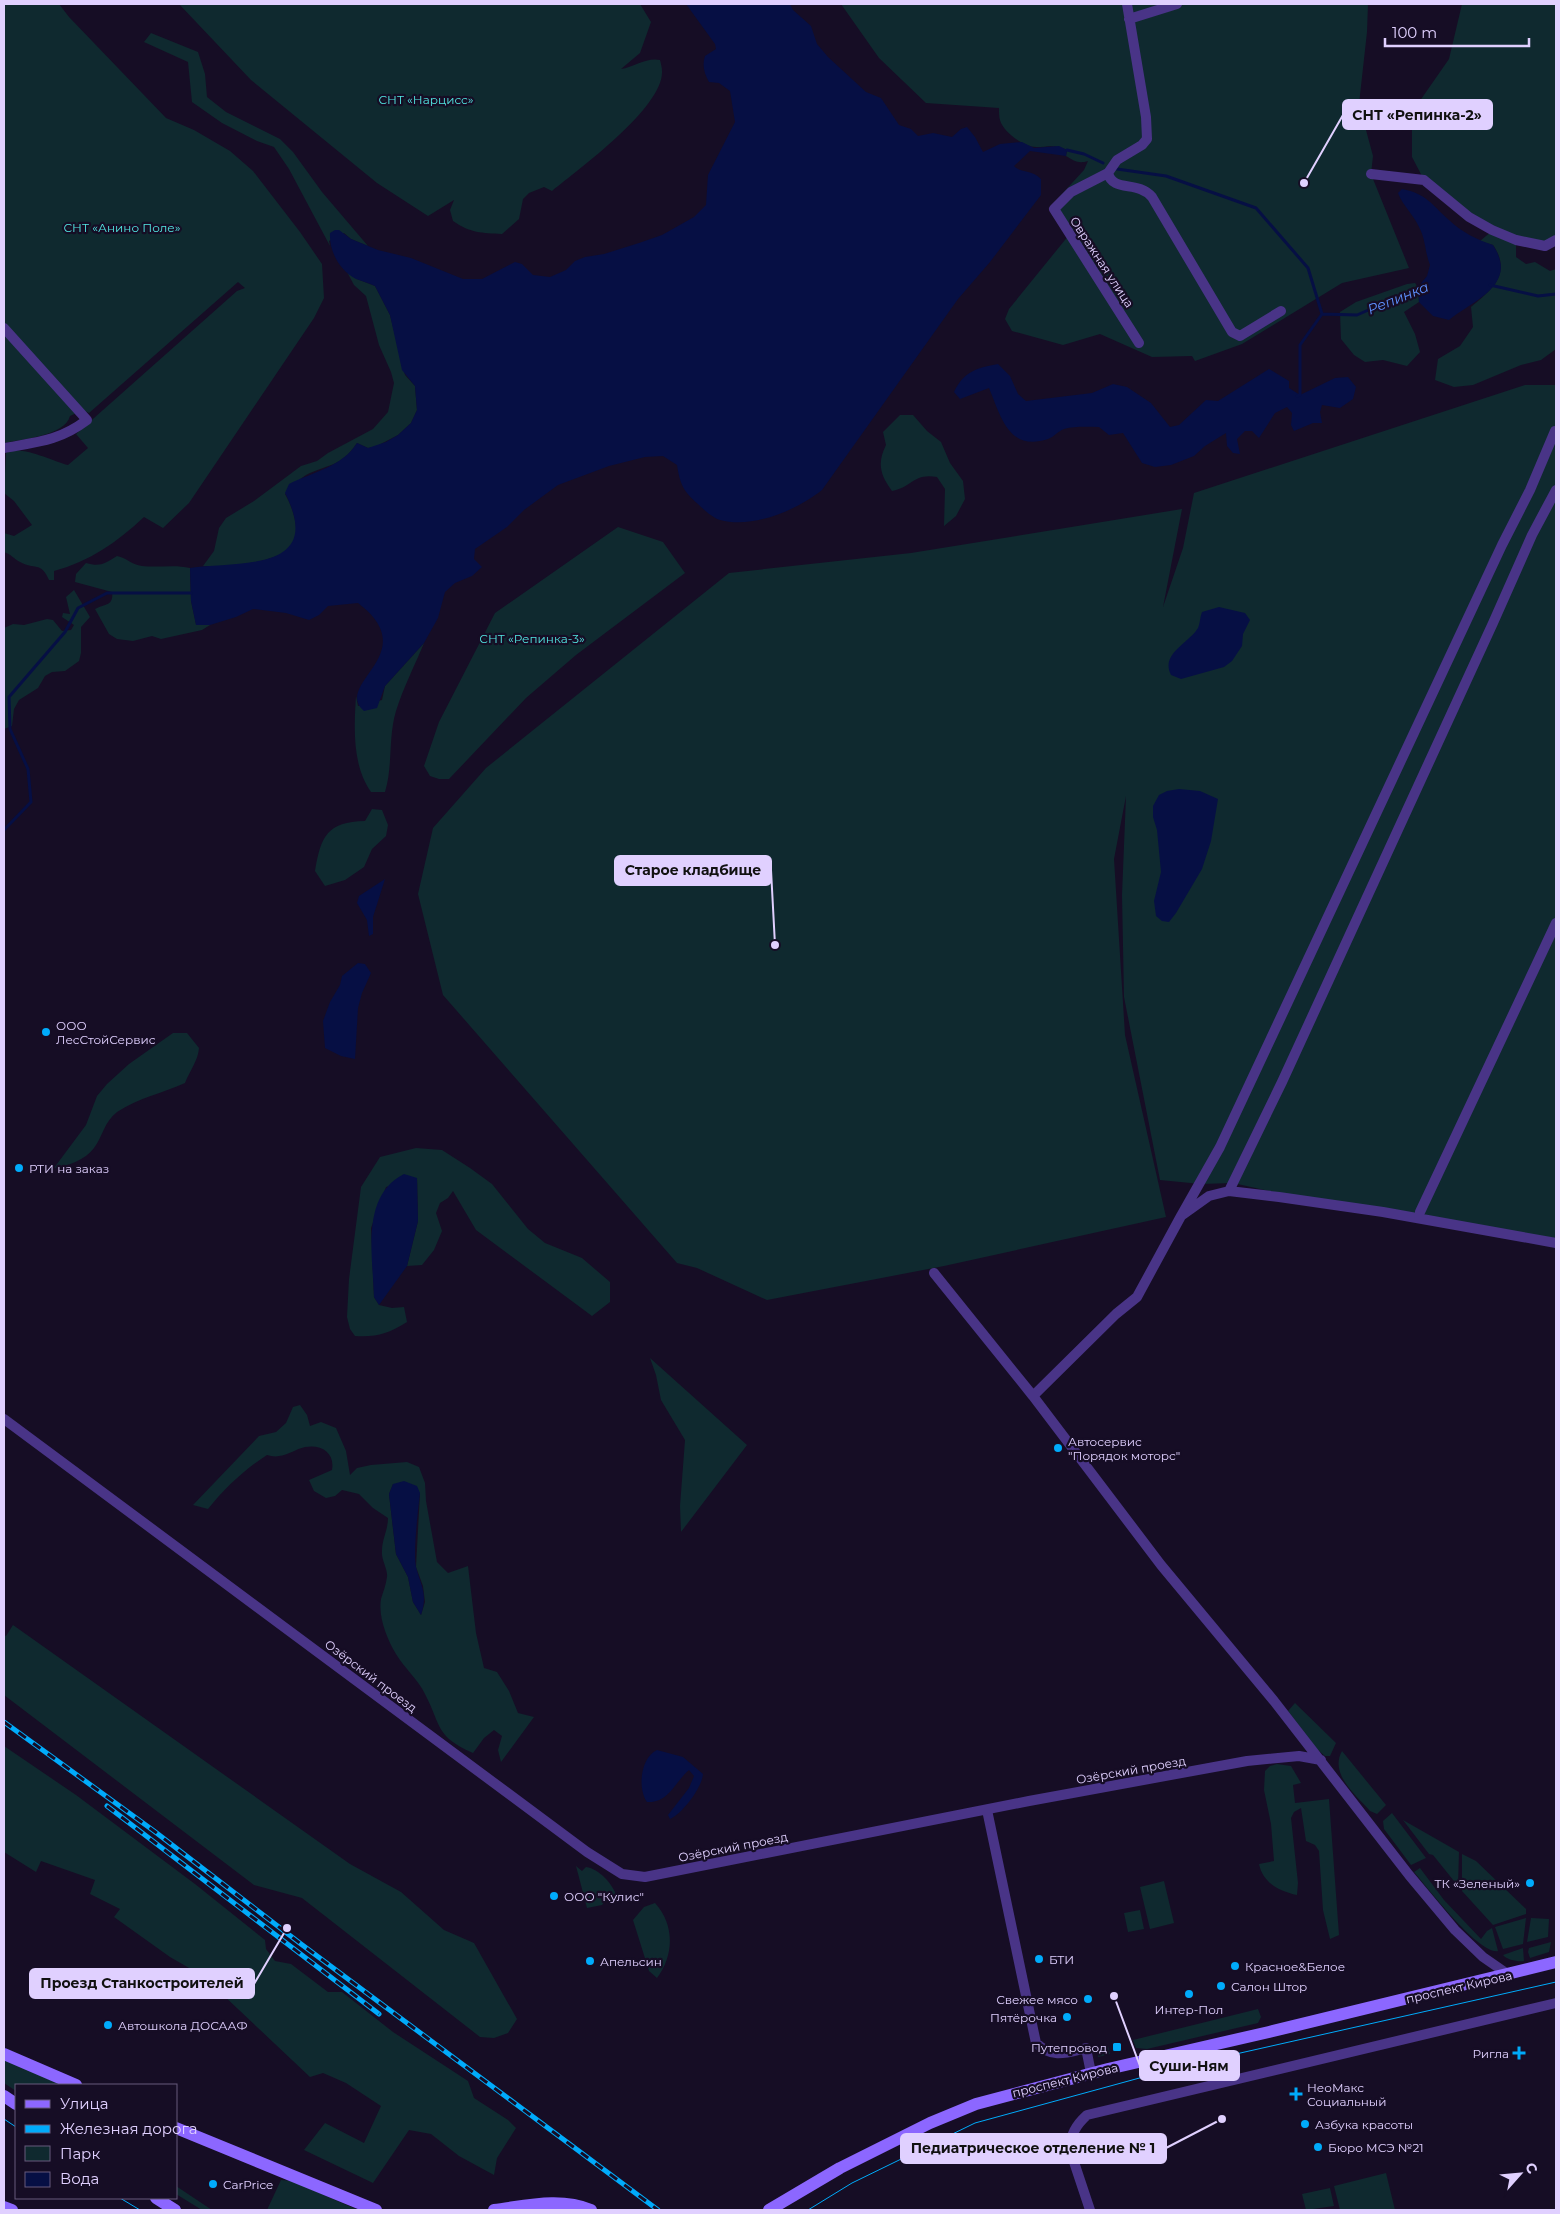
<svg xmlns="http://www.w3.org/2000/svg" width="1560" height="2214" viewBox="0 0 1560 2214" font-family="Montserrat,sans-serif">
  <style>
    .green { fill: #0f292f; fill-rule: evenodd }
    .water { fill: #060f44 }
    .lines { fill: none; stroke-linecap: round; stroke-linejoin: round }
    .stream { stroke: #060f44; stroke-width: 3 }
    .street { stroke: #493487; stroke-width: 10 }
    .secondary { stroke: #8c67ff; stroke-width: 12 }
    .tram { stroke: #00abfb; stroke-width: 1 }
    .rail-casing { stroke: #00abfb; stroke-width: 5 }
    .rail { stroke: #160d25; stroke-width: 3; stroke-dasharray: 9; stroke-linecap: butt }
    .poi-dot { fill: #00abfb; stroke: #160d25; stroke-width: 2 }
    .labels { text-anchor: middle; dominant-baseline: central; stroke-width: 4.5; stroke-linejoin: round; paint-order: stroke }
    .park-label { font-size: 12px; fill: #53e8e3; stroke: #160d25 }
    .street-label { font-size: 12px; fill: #e0d0ff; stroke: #160d25 }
    .poi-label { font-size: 12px; fill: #e0d0ff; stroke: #160d25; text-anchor: start }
    .water-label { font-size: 14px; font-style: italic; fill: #5e91ff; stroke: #160d25 }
    .leader { fill: none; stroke: #e0d0ff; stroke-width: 2 }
    .callout-dot { fill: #e0d0ff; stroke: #160d25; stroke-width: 2 }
    .callout { fill: #e0d0ff; stroke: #e0d0ff; stroke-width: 2 }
    .callout-label { font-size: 14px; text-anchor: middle; font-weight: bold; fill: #111 }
  </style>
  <rect width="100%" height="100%" fill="#160d25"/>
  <path class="green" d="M4,4H59L69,17L166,118L194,130L230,151L253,171L300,232L322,264L324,298L314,318L189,503L163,528L144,517C116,543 90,561 54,571V580H49C41,561 34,570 20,562C14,559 11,554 4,552V533L14,536L32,525L14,501L4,493L6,453C20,444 52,461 68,465L88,448L76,434L237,291L245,288L238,282L89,413L83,410L70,416C65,436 22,439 4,443Z
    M179,4H640L651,22L640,53L621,69C634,67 647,57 660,60C661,64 662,68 662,71C664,107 579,169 552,191L544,187L529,193L523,199L519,219L502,234C482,233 470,233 453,221L450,210L454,200L428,216L377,183L251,80Z
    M841,4H1368L1367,32L1359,104L1373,156L1371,174L1409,268L1342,283L1242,344L1195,361L1192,356L1152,357L1100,334L1063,345L1012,331L1005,319L1009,309L1069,235L1050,207L1084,170L1088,161C1079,164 1074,161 1066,156L1067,150C1056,144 1048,147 1036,147C1024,147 1003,132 1000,120C999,117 999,112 999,108L926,103L879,58Z
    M1462,4H1556V240L1545,246L1516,240V257L1526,264L1535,262L1550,271L1556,269V349L1541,360L1521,365L1473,385L1454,387L1435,380L1438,359L1460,346L1473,327L1471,307C1493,289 1512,273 1493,245L1480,241L1492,231L1424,180L1412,157V129L1417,105L1449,59Z
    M151,33L198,52L205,74L207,97L226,112L280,139L293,152L322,192L368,246L351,239L344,233L329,241L330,246L289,169L274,147L257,141L222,123L192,102L188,62L144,42Z
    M347,272L357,279L375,286L390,315L405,375L415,386L417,410L411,423L398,435L375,447L368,448L357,443C341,467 328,464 306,475C298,480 292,487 285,494C292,506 300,528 294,542C284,564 224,567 203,566L214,551L219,528L226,518L254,501L301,466L317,461L328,453L373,429L388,412L394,383L391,372L379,345L366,296L354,285Z
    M1415,283L1418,287L1419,302L1404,312L1415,334L1420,352L1407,366L1383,360L1365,362L1354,355L1341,339L1340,312L1356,302L1407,284Z
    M1525,385H1556V1239L1269,1191L1233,1183L1201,1184L1160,1180L1124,997L1122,895L1126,796L1114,859L1125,1035L1166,1217L944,1266L767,1300L697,1268L677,1263L443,995L418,894L433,828L486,768L729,573L911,553L1182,509L1163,607L1183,548L1194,493Z
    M900,415H913L927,431L941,442L950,463L963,481L965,499L956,516L944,526L945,489L937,477C913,473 913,487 892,491C880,475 877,463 886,445L883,432Z
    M618,527L663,542L685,573L576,655L526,698L449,779H439L430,776L424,766L439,722L495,613Z
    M117,556C127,558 132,565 142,566C159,568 174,564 190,568L191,601L196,624L210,625L202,630L161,639L152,636L133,641L117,639L109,634L95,609C105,604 114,606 112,592L75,582L76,574L86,563C100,567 104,564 117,556Z
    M74,590L90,617L81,627V653L79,661L65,671L52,672L45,676L38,688L19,700L14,709L12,726L4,729V628L13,624L24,625L47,619L53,620L62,631L71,630L74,625L62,617L63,613L70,614L66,597Z
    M424,643C415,665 403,688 396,711C388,738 393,766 385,792H371C352,765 354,728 356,696L358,706L382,700L385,686Z
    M372,809L382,810L388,825L386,836L372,849L364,867L345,880L325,886L315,871C321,836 327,822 365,821Z
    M173,1033H187L199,1048C198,1061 190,1070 185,1083C163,1093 138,1098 117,1112C104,1122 103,1136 94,1148C85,1160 68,1166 54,1168L86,1125L97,1096L107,1084L129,1064Z
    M416,1148L442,1150L470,1168L492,1184L528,1229L545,1243L582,1258L610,1282V1302L592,1316L476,1230L453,1191L448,1198L440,1203L436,1213L442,1231L434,1250L422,1265L407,1266L418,1221L417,1178L386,1187L371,1228L374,1297L379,1305L392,1308L404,1307L407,1322C387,1334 378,1337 355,1336L350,1329L347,1317L349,1279L361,1187L380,1157Z
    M650,1358L747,1445L681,1532L680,1506L685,1440L661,1400L656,1375Z
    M300,1405L307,1415L310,1426L321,1422L336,1428L346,1451L350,1475L357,1468L371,1465L407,1462L419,1467L425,1483L426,1501L437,1562L448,1573L468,1566L476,1633L484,1668L497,1672L509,1691L518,1713L534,1717L501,1762L498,1750L502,1736L494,1730L484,1738L473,1753C435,1736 442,1727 425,1694C418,1679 404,1668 396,1654C387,1639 378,1617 381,1599C383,1592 386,1585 387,1577C388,1569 381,1560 382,1551C382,1539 388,1530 388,1518L373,1508L359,1494L342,1490L335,1496L326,1498L314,1491L309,1480L332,1470C335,1453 322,1444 305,1447C296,1449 288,1455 279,1456C275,1457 271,1456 267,1455C244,1470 225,1488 208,1509L193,1505L259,1436L276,1432L286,1423L293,1407ZM393,1484L420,1493L416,1567L423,1586L425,1602L421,1615L413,1602L408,1577L396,1554L389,1494Z
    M13,1625L350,1864L401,1892L444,1930L474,1943L517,2019L508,2033L494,2038L480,2037L302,1898L254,1885L4,1695V1635L6,1636Z
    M1295,1703L1336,1743L1330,1756H1325L1317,1749L1288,1711Z
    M4,1746L76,1795L195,1884L265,1940L266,1949L275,1961L291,1964L328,1992H342L393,2032L468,2081L474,2098L508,2120L516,2128L497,2158L494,2175L459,2156L431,2134L409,2130L373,2183L304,2150L325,2123L364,2143L381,2106L346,2083L323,2073L310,2077L203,1976L170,1957L114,1917L120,1909L90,1894L95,1880L41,1861L36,1872L4,1852Z
    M1342,1751L1386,1805L1377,1814L1370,1811C1356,1795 1329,1774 1342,1751Z
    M1277,1764L1291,1766L1301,1783L1293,1785L1295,1803L1329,1799L1339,1935L1330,1939L1323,1910L1319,1851L1315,1845L1306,1841L1301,1808L1294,1812L1291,1818L1298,1883L1297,1895C1279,1891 1263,1883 1259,1864L1274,1861L1271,1824L1264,1790L1265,1771L1270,1766Z
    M1392,1813L1426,1858L1411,1865L1384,1829L1383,1821Z
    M1403,1820L1459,1852L1458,1886L1433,1855L1429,1854Z
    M1462,1854L1476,1861L1526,1909V1914L1493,1925L1462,1891Z
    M576,1866L582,1871L586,1867C600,1869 612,1884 617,1896L611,1894L602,1905L587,1908Z
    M1420,1868L1444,1900L1481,1939L1487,1931L1492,1928L1498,1951C1479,1955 1427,1887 1414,1872Z
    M1164,1881L1174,1923L1150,1929L1140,1887Z
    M655,1903C675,1925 674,1955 657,1978L649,1971L633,1920L644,1907Z
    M1140,1910L1144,1929L1128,1932L1124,1913Z
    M1526,1918L1523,1944L1503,1949L1495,1927Z
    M1531,1918L1549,1919L1548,1937L1527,1942Z
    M1551,1942L1549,1952L1530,1958L1528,1952L1529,1948Z
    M1523,1948L1524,1961C1518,1962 1507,1960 1503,1955Z
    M1258,2009L1261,2017L1258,2023L1147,2049L1136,2048L1133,2040Z
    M1108,2046L1110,2054L1098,2057V2048Z
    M4,2060L63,2085H16V2091L4,2083Z
    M1386,2173L1395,2210H1340L1334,2186Z
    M281,2180L292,2181L358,2210H267Z
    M176,2186L212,2210H202L176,2194Z
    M1330,2188L1334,2206L1306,2210L1302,2194Z"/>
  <path class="water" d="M686,4H790L793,10L811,26L817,44L828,57L866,92L881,98L899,125L911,129L918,136L933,133L952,137L961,129L967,127L975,137L983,152L1000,144L1022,142L1034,148L1059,146L1067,150L1066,156L1030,151L1014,166C1022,174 1032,169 1041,179V195L990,262L958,299L822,490C797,510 753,529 720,520C713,518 704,510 698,504C683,491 680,484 677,465L663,456L645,457L609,466L558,485L524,510L507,527L475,549L474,559L482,567L472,576L455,583L445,592L438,618L424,643L385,686L377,708L364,711C332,683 425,654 358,603L328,606L319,615L309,620L286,613L253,609L236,617L210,625H196L191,601L190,568C237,561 326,573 285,493L289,484C313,472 342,467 357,443L368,448L386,442L398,435L411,423L417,410L415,386L402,370L390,315L375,286C369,283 362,281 356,279C339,270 329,251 330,233L335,230H339L351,239L378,250L411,258L463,279H482L515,262L522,264L533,275L550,277L566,270L575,261L585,257L604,254L639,243L662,235L694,217L706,205L708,175L735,122L730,91L719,83L709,82C704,73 702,65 705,56L716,49L715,44Z
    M1402,189C1427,194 1431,204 1449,220C1461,232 1478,240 1493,245C1519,285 1474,300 1449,320L1433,316L1419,302L1418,287L1427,276L1430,265C1425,253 1426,240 1419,227C1413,214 1403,206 1398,193Z
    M998,364L1010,376L1018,394L1026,401L1092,393L1113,384L1127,387L1151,403L1170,427L1179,425L1206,400L1218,401L1269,369L1289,381V388L1300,395L1335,378L1348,377L1356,387L1353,399L1340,408L1322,405L1320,412L1322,423H1313L1294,431L1291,425L1292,413L1287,407L1275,413L1259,438L1252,431H1245L1237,439L1240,454L1233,453L1227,446L1226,433L1205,446L1194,456L1171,465L1155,467L1142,463L1123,433L1109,435L1099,427C1088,427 1075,426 1064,429C1058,431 1054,437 1048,439C1009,452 1001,417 989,388L960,399L954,392C964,371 977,368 998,364Z
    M1219,607L1245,613L1250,620L1243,634L1242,646L1232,661L1224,667L1181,679L1171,675C1160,654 1189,643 1198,628C1200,624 1200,617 1202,612Z
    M1179,789L1200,791L1218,799L1211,841L1202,869L1176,913L1169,922L1162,921L1156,916L1154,901L1161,872L1157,830L1153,817V806L1159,795L1167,791Z
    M385,879L373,917V934L369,936L367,920L357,903L359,896Z
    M358,963L365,964L371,973L362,993L358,1008L355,1059L341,1056L325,1048L323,1021L330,1002L340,985L342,976Z
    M404,1174L417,1178L418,1221L407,1266L379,1305L374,1297C373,1257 360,1196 404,1174Z
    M404,1481L417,1486L420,1493C418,1511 413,1551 416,1567C421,1586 428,1594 421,1615L413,1602L408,1577L396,1554L389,1494L393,1484Z
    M657,1750L683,1757L703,1774C702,1788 682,1814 670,1819L668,1815L689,1788L694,1776L689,1770C674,1783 669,1803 647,1802C637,1788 641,1757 657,1750Z"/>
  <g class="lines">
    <path class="stream" d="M1067,150L1084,154L1103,163
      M1117,169L1166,176L1256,208L1308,268L1322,314
      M1490,285L1538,296L1556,294
      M1297,396L1300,395V345L1322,314L1357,315L1421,287
      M4,830L31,802L28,769L10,729L9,697L65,632L78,608L107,593H191"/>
    <path class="street" d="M1127,4L1146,117L1147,139L1142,145L1117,160L1108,173L1071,192L1054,209L1139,343
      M1129,19L1177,4
      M1108,173C1113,193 1138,180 1152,197L1232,332L1240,336L1281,311
      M1371,174L1424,180L1469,217L1492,230L1516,240L1545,246L1556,240
      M4,328L87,420C59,441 38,442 4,448
      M1229,1191L1282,1082L1493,623L1532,535L1556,490
      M1420,1212L1556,923
      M1181,1216L1220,1147L1502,545L1530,490L1555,431
      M934,1273L1033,1396L1161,1565L1274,1701L1409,1875L1455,1930L1483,1957L1509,1975
      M1033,1396L1116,1314L1137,1297L1181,1216L1209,1196L1229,1191L1279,1197L1383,1212L1556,1243
      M4,1419L587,1852L622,1874L645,1877L1029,1801L1247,1761L1299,1756L1321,1760
      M987,1810L1036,2043C1053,2059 1066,2053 1086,2048L1091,2073
      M1090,2210L1070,2150C1070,2135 1076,2125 1087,2115L1556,2003"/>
    <path class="secondary" d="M4,2054L76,2085
      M4,2096L16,2104
      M176,2128L376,2210
      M156,2198L175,2210
      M4,2207L12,2210
      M494,2210C526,2206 560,2197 591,2210
      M769,2210L840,2168L930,2123L976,2104L1108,2069L1269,2032L1556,1962"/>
    <path class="tram" d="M4,2119L16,2127
      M120,2198L140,2210
      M808,2210L852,2183L975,2123L1187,2065L1556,1982"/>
    <defs>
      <path id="rail" d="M4,1722L154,1831L301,1944L658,2210
        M107,1806L379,2014"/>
    </defs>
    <use href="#rail" class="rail-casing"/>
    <use href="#rail" class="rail"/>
  </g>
  <g class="poi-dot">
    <circle cx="46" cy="1032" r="5"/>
    <circle cx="19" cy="1168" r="5"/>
    <circle cx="1058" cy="1448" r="5"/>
    <circle cx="1530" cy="1883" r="5"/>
    <circle cx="554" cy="1896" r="5"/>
    <circle cx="1039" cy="1959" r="5"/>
    <circle cx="590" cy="1961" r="5"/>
    <circle cx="1235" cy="1966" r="5"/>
    <circle cx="1221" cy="1986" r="5"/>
    <circle cx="1189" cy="1994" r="5"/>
    <circle cx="1088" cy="1999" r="5"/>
    <circle cx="1067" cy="2017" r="5"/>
    <circle cx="108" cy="2025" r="5"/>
    <rect x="1112" y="2042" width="10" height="10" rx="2.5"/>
    <path d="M1516.5 2045.5h5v5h5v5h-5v5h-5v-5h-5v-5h5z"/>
    <path d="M1293.5 2086.5h5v5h5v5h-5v5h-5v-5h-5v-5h5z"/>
    <circle cx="1305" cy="2124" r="5"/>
    <circle cx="1318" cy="2147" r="5"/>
    <circle cx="213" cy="2184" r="5"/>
  </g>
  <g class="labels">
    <g class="park-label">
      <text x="426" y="99">СНТ «Нарцисс»</text>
      <text x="122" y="227">СНТ «Анино Поле»</text>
      <text x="532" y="638">СНТ «Репинка-3»</text>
    </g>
    <g class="street-label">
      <text transform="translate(1102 262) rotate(57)">Овражная улица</text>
      <text transform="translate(371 1676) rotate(37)">Озёрский проезд</text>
      <text transform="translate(1131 1770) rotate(-10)">Озёрский проезд</text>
      <text transform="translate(733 1847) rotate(-11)">Озёрский проезд</text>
      <text transform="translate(1459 1987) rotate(-13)">проспект Кирова</text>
      <text transform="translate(1065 2080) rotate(-14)">проспект Кирова</text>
    </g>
    <g class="poi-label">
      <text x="56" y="1025">ООО<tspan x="56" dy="14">ЛесСтойСервис</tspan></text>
      <text x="29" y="1168">РТИ на заказ</text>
      <text x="1068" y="1441">Автосервис<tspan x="1068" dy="14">"Порядок моторс"</tspan></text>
      <text x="1520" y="1883" text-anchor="end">ТК «Зеленый»</text>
      <text x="564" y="1896">ООО "Кулис"</text>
      <text x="1049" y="1959">БТИ</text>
      <text x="600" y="1961">Апельсин</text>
      <text x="1245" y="1966">Красное&amp;Белое</text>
      <text x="1231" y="1986">Салон Штор</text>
      <text x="1078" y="1999" text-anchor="end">Свежее мясо</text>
      <text x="1189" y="2009" text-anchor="middle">Интер-Пол</text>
      <text x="1057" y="2017" text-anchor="end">Пятёрочка</text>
      <text x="118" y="2025">Автошкола ДОСААФ</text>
      <text x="1107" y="2047" text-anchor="end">Путепровод</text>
      <text x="1509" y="2053" text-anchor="end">Ригла</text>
      <text x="1307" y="2087">НеоМакс<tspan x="1307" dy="14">Социальный</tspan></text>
      <text x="1315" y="2124">Азбука красоты</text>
      <text x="1328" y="2147">Бюро МСЭ №21</text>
      <text x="223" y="2184">CarPrice</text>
    </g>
    <g class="water-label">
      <text transform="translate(1398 298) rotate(-22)">Репинка</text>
    </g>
  </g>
  <path class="leader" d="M1304 183L1343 115M775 945L771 870M287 1928L254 1984M1114 1996L1140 2066M1222 2119L1166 2148"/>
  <g class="callout-dot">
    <circle cx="1304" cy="183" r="5"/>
    <circle cx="775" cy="945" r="5"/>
    <circle cx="287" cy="1928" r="5"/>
    <circle cx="1114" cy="1996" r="5"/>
    <circle cx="1222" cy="2119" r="5"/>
  </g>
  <g class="callout">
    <rect x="1343" y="100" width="149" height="29" rx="5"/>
    <rect x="615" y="856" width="156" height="29" rx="5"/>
    <rect x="30" y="1969" width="224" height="29" rx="5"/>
    <rect x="1140" y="2051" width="99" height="29" rx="5"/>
    <rect x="901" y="2134" width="265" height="29" rx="5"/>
  </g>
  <g class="callout-label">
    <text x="1417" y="120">СНТ «Репинка-2»</text>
    <text x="693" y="875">Старое кладбище</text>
    <text x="142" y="1988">Проезд Станкостроителей</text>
    <text x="1189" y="2071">Суши-Ням</text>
    <text x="1033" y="2153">Педиатрическое отделение № 1</text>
  </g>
  <rect width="1560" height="2214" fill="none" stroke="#e0d0ff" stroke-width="10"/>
  <rect x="15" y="2084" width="162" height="115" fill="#160d25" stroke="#675b7c"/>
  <rect x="25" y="2100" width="25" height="8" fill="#8c67ff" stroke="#675b7c"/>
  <text x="60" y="2109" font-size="15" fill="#e0d0ff">Улица</text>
  <rect x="25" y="2125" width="25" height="8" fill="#00abfb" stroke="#675b7c"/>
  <text x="60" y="2134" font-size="15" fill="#e0d0ff">Железная дорога</text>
  <rect x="25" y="2146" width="25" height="15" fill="#0f292f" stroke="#675b7c"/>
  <text x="60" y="2159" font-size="15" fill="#e0d0ff">Парк</text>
  <rect x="25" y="2172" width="25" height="15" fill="#060f44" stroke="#675b7c"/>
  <text x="60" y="2184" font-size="15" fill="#e0d0ff">Вода</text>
  <g transform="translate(1520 2174) rotate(63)" stroke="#160d25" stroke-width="4" paint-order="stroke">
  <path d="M0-4L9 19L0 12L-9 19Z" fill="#e0d0ff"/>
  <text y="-8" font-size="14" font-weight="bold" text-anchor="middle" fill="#e0d0ff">С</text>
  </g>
  <path d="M1385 38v8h144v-8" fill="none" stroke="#e0d0ff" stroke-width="2.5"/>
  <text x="1392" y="38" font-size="15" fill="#e0d0ff" stroke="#160d25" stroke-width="4" paint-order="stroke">100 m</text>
</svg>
